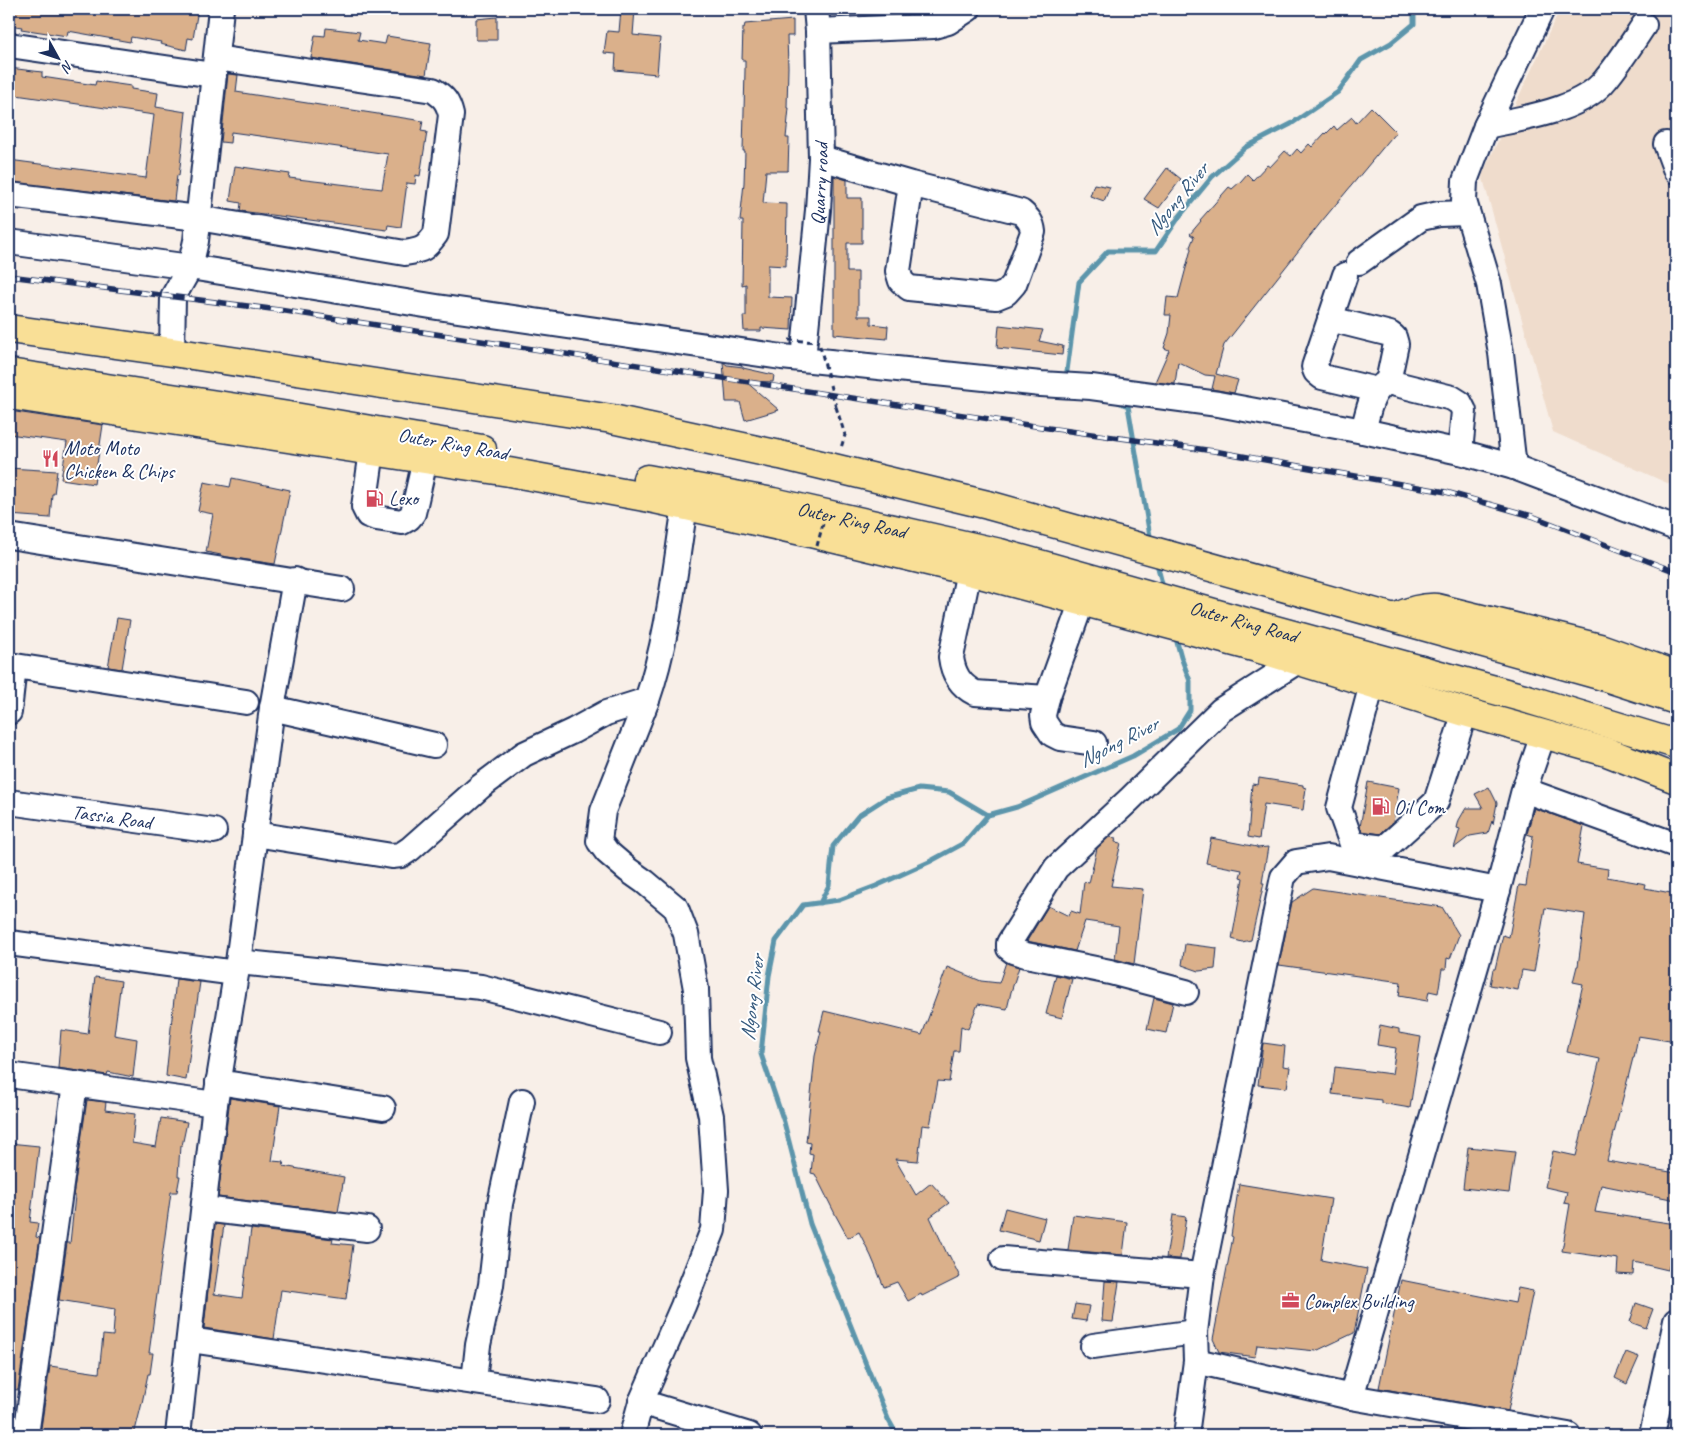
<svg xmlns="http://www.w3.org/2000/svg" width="1685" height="1444" viewBox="0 0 1685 1444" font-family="Caveat,sans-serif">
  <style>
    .built { fill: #efdccc }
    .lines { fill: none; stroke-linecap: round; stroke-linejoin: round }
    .stream { stroke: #5c95ab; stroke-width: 5 }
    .building { fill: #dab08b; stroke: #1b2f5e }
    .minor-casing { stroke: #1b2f5e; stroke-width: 28 }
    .major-casing { stroke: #1b2f5e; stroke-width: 31 }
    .path { stroke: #1b2f5e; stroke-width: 3; stroke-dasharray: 5 4; stroke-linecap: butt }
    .minor { stroke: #fff; stroke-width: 24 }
    .major { stroke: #f9df96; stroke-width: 28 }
    .rail-casing { stroke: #1b2f5e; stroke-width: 5.5 }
    .rail { stroke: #fff; stroke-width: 4; stroke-dasharray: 11; stroke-linecap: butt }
    .path-bridge { stroke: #1b2f5e; stroke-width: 3; stroke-dasharray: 5 4; stroke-linecap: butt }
    .labels { text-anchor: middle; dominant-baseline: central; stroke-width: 4; stroke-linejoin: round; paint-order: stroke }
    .street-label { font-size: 20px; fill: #1b2f5e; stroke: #fff }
    .poi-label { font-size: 20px; fill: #1b2f5e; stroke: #fff; text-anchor: start }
    .water-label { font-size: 21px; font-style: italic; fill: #365a7e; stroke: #fff }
  </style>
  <rect width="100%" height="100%" fill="#f8efe8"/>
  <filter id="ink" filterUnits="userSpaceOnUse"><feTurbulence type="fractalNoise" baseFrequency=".02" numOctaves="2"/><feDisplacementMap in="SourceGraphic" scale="10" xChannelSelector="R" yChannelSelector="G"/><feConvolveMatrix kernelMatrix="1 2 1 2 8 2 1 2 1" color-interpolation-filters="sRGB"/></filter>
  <g filter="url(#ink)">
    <path class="built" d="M1560,9H1676V487L1553,432L1482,175Z"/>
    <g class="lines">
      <path class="stream" d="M1066,378L1079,282L1108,251H1156L1179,217L1212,177L1246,147L1291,124L1338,92L1361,60L1391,43L1414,24V9
        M1113,400L1128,406L1151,542
        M1156,560L1164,591
        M820,903L829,885L833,846L858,816L886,798L919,789L949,792L988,815
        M897,1435L888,1419L810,1224L784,1122L761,1054L769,976L776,941L803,905L839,900L876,886L929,862L964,843L988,815L1017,807L1133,756L1178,729L1190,710V681L1181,657L1175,635"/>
    </g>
    <path class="building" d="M9,9H198L193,39L188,38L186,50L160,44L161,42L131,37L130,42L68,31L67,36L21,29L22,27L9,25Z
      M621,9H635L633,35L660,38L657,74L615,70L616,54L604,53L607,31L619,32Z
      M497,17V40H476V19Z
      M793,20V36H787L788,67L787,108H789L786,138H789L788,171H766L763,203L787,204L786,266L768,265V297L792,298L791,330L761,328V331H744L743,316H746V284L742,285L743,221H740L744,183L745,151H743L745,70V60H742L743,28H744L745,24Z
      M326,28L360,32L358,40L385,44L387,36L431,43L426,75L311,58L315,35L325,36Z
      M9,68L42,72V77L95,85L96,81L131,86V89L158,93L156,107L186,112L179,176L177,175L174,201L9,182V160L146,178L154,115L9,94Z
      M228,74L238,75L236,92L423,121L421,131L427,132L420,176L416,175L415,184L407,183L401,227L388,225L387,230L240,211L241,203L230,201L235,166L290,174L289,178L382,189L388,154L231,132L230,143L221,142Z
      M1371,107L1396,132L1322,221L1224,345L1216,374L1238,380L1234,393L1212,389L1215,376L1205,375L1178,362L1175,384L1155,382L1169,350L1164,348L1169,333L1171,315H1165L1167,297L1178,298L1191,249L1190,247L1194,237L1190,234L1201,221L1200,220L1229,187L1232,189L1241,181L1247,174L1253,180L1267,165L1270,167L1285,151L1291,156L1297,149L1301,153L1309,144L1312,147L1325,133L1326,134L1334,126L1337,130L1352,117L1356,123Z
      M1167,168L1181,179L1159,208L1144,199Z
      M834,176L847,180V198H862V243H847V272H858V316H871V324L888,326L887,339L834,334Z
      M1094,184L1110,187L1104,201L1090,196Z
      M999,325L1043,330L1039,341L1063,346L1062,355L997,348Z
      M723,362L727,365L743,367V368L774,375L773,382L745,381L779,410L745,420L740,402H726Z
      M9,411L103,425L94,484L61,479L67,442L9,434Z
      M9,468L57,471L54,494H52L50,518L9,515Z
      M232,478L290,490L275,564L221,556V555L206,552L213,514L198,511L204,482L230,487Z
      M117,618L130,620L122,669L108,667Z
      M1259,778L1303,785V787L1306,788L1303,810L1264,804L1259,839L1248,837L1252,784L1258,785Z
      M1368,782L1399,788L1393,822L1380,834L1362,831L1360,827Z
      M1489,787L1497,803L1493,824L1492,821L1488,833L1470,836L1454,848L1460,829L1457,828L1459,820L1466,808H1483L1475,794Z
      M1534,808L1584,826L1577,864L1608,869L1607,877L1646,884L1645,888L1676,894V1042L1638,1036L1634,1058H1633L1607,1161L1676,1173V1200L1601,1185L1595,1212L1676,1224V1241L1668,1270L1634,1262L1633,1275L1617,1274L1618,1259L1562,1251L1570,1204L1564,1203L1567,1192L1545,1187L1553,1151L1576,1156L1600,1059L1567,1052L1583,984L1573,982L1577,966H1578L1585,914L1545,908L1534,972L1522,970L1518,990L1490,985L1493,969H1495L1503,935L1509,937L1519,885L1526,886L1533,836L1527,834Z
      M1109,837L1116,838L1115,842L1121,843L1111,886L1143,889L1134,964L1115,959L1119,926L1085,921L1075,951L1027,941L1048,906L1069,916L1071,911L1080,914L1084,882L1089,883L1097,848Z
      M1211,838L1257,847V848L1268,847L1262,883H1264L1251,940L1242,942L1232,939L1243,878L1240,877L1242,870L1206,863Z
      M1313,888L1442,907L1459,935L1450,959L1447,958L1446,969H1442L1438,993L1429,991L1427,1001L1399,996L1401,982L1279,965L1292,902Z
      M1185,944L1217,948L1215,969L1199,971L1182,965Z
      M1006,962L1019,967L1011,992L1007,1009L978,1004L968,1029L961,1026L959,1051H954L949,1082L938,1081L930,1126L922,1125L918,1161L895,1159L916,1195L931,1183L949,1203L930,1217L948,1256L949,1255L960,1277L922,1296L921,1294L908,1301L897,1282L884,1287L871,1256L859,1232L848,1238L836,1216L815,1174L811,1173L813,1154L809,1153L810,1143L806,1142L815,1056L821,1031H819L824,1011L922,1035L947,967L981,981L999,983Z
      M1056,975L1072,979L1062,1018L1046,1014Z
      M95,977L121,981L114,1035L137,1039L133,1077L108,1072L107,1075L58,1068L61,1030L88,1034Z
      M176,979L200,982L186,1080L166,1076Z
      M1154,998L1173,1003L1166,1033L1147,1029Z
      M1380,1025L1399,1029V1033L1421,1037L1410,1108L1381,1103V1100L1332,1094L1335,1067L1392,1074L1396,1048L1377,1045Z
      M1263,1043L1285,1046L1283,1066L1290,1067L1287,1088L1258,1085Z
      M230,1098L280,1106L272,1161L284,1162L283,1166L344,1177L338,1212L218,1197Z
      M87,1100L106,1102L105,1110L135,1114L132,1143L156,1147L161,1118L187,1122L182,1146H180L178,1176H180L177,1192H171L149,1353H153L150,1374H148L142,1403L134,1435H40L50,1366L99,1373L103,1335L113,1336L115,1309L59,1300L67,1243H70L75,1196H73Z
      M9,1143L39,1146L30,1222L38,1223L36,1237L40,1238L18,1390L9,1389Z
      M1468,1147L1515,1152L1509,1193L1463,1188Z
      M1239,1184L1331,1199L1321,1260L1367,1269L1354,1333L1316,1351L1257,1345L1255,1357L1219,1352L1213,1339L1233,1237L1231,1236Z
      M1005,1208L1045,1218L1039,1240L999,1230Z
      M1073,1215L1127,1222L1123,1255L1068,1250Z
      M1173,1215L1186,1217L1180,1259L1166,1258Z
      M215,1224L224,1225L214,1294L242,1298L251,1229L333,1239L332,1243L353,1245L346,1299L281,1290L274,1339L204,1328Z
      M1401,1280L1515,1303L1518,1288L1533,1291L1508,1411L1379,1388Z
      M1105,1281L1119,1282L1113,1322L1102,1321Z
      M1636,1303L1653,1309L1646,1328L1630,1322Z
      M1075,1304L1089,1306L1086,1321L1072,1319Z
      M1626,1352L1639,1357L1627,1384L1615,1378Z"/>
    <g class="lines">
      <defs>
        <g id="minor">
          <path d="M818,31L934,26L948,22L968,9"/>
          <path d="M9,45L213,75"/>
          <path d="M1486,126C1523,118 1581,111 1606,79C1620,62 1632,43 1644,25"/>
          <path d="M1666,144L1676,171"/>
          <path d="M821,158L911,184L1021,212C1028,218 1032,222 1033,232L1014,284L1006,293L996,297L909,288L901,281L898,271L911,184"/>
          <path d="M9,195L198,218L405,253C423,250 425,249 436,234L451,115C448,102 444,97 433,90L216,58"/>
          <path d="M9,242L190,267L437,307L782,357L1041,384L1091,387L1218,404L1363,431L1460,452L1514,467L1676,528"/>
          <path d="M1359,262L1421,218L1439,214L1467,213"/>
          <path d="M1345,275L1314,367L1316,372L1322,377L1377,390"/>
          <path d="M1330,319L1390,334L1394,337L1396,344L1388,382"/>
          <path d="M172,352L173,297L190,267L196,241L221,9"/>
          <path id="s1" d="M803,359L818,210L821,158L818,31L816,9"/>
          <path d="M1363,431C1368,414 1370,390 1388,382L1452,398L1460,403L1464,411L1460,452"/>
          <path d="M372,451L364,507L368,515L376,518L402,522L409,518L413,513L425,460"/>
          <path d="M1514,467L1501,353L1489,284L1464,201L1465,181L1486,126L1542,9"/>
          <path d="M9,536L342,589"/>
          <path d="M969,571L951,657C953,674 960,685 975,693L1047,698"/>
          <path d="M1082,601L1047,698L1043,715L1044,722L1052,734L1060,738L1094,743"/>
          <path d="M9,665L246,702"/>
          <path d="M1372,684L1339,808L1352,844L1385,848L1436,802L1465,712"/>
          <path d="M272,708L434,745"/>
          <path d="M9,712L14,666"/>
          <path d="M1524,790L1676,845"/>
          <path id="s2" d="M9,802L214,831"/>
          <path d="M255,834L392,856L401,855L410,849L480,787L524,754L573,731L606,713L647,700C668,640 675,569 685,506"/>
          <path d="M9,943L236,973"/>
          <path d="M238,962L481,987L659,1032"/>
          <path d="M1186,992L1110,972L1026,955L1013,951L1009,948V943L1056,868L1129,800L1221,710L1298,661"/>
          <path d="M9,1075L215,1104"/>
          <path d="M218,1082L383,1108"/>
          <path d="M204,1209L367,1229"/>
          <path d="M1003,1259L1202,1275"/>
          <path d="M190,1340L597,1400"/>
          <path d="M1093,1346L1195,1332"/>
          <path d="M1196,1361L1351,1397L1568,1435"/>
          <path d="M474,1381L478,1345L491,1285L500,1204L522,1101"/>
          <path d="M1351,1397L1498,890L1524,790L1543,735"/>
          <path d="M641,1402L749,1435"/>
          <path d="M26,1435L75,1084"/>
          <path d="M178,1435L215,1104L238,962L272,708L295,580"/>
          <path d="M632,1435L641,1402L683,1306L713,1230L716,1190L711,1116L698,1058L696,989L686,934L676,908L645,882L628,870L607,852L599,841L603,811L647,700"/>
          <path d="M1186,1435L1196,1361L1195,1332L1202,1275L1283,877L1296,862L1328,857L1498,890"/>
          <path d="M1652,1435L1676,1321"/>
        </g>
        <g id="major">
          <path d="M9,329L172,352L612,419L780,455L988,505L1599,675L1676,700"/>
          <path d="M9,373L295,417L482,449"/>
          <path d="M9,395L509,472L650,498L811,533L969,571L1257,648L1465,712L1607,752L1676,779"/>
          <path id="s3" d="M647,479L773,502L1000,553L1260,626L1524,698L1676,744"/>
          <path d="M1397,617C1410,611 1422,607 1437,608L1600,648L1676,675"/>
        </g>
      </defs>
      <use href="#minor" class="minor-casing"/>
      <use href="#major" class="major-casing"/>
      <path class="path" d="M836,407L845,435L841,448"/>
      <use href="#minor" class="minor"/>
      <use href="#major" class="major"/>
      <defs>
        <path id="rail" d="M9,276L279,310L1048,428L1214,451L1446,492L1532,516L1676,572"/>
      </defs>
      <use href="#rail" class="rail-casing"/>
      <use href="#rail" class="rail"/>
      <path class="path-bridge" d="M789,340L818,342
        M820,346L828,377
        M830,385L836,407
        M817,546L824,520"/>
    </g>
  </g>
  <defs>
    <symbol id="restaurant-bare" viewBox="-9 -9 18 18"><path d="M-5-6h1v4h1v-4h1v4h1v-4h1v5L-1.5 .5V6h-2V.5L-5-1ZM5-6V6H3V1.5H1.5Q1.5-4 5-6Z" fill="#d1495b" stroke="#fff" stroke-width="2.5" paint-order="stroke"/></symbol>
    <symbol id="fuel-bare" viewBox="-9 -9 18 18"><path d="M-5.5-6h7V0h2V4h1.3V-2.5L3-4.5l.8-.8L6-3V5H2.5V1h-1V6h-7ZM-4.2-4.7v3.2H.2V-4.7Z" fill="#d1495b" stroke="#fff" stroke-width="2.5" paint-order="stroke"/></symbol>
    <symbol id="office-bare" viewBox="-9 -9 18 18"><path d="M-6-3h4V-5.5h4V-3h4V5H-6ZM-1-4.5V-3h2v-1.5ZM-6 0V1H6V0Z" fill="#d1495b" stroke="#fff" stroke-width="2.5" paint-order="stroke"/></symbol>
  </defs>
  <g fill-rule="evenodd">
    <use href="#restaurant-bare" x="38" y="446" width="25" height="25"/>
    <use href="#fuel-bare" x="362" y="486" width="25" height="25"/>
    <use href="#fuel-bare" x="1368" y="794" width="25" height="25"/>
    <use href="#office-bare" x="1278" y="1288" width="25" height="25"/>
  </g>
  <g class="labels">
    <g class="street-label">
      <text stroke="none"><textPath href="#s1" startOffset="176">Quarry road</textPath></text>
      <text transform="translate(453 444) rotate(10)">Outer Ring Road</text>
      <text stroke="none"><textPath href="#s3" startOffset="209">Outer Ring Road</textPath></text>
      <text stroke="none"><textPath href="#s3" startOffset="614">Outer Ring Road</textPath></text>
      <text stroke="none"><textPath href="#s2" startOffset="104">Tassia Road</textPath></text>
    </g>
    <g class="poi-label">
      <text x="64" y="448">Moto Moto<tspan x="64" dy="23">Chicken &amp; Chips</tspan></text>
      <text x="389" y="498">Lexo</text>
      <text x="1394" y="807">Oil Com</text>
      <text x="1304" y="1301">Complex Building</text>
    </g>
    <g class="water-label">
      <text transform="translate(1177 199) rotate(-51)">Ngong River</text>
      <text transform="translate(1118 742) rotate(-27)">Ngong River</text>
      <text transform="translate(752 998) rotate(-83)">Ngong River</text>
    </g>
  </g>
  <rect width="1685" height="1444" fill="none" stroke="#fff" stroke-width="30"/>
  <rect x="15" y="15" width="1655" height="1414" fill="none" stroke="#1b2f5e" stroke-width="2" filter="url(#ink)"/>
  <g transform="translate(58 58) rotate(130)" stroke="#ffffff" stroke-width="4" paint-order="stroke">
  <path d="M0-4L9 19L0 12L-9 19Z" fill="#1b2f5e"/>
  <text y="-8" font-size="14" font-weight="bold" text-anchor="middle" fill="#1b2f5e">N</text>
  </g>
</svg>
